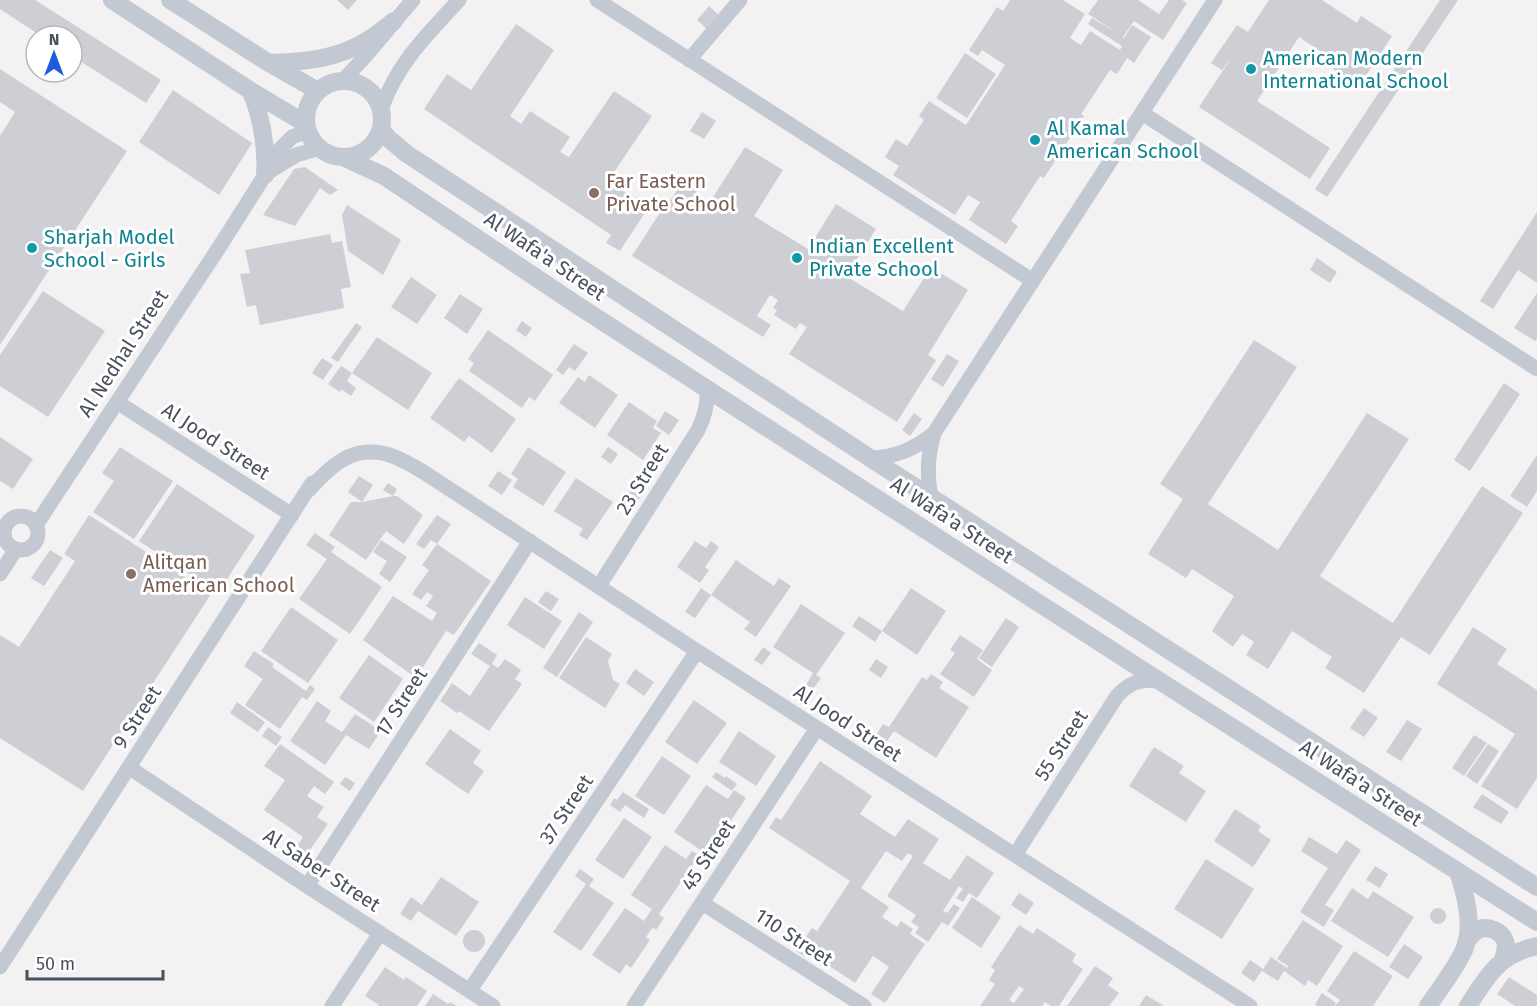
<svg xmlns="http://www.w3.org/2000/svg" width="1537" height="1006" viewBox="0 0 1537 1006" font-family="'Fira Sans',sans-serif">
  <style>
    .building { fill: #cecfd5; fill-rule: evenodd }
    .lines { fill: none; stroke-linecap: round; stroke-linejoin: round }
    .minor { stroke: #c2c9d2; stroke-width: 15 }
    .tertiary { stroke: #c2c9d2; stroke-width: 18 }
    .culture-dot { fill: #0f9aa8; stroke: #fff; stroke-width: 2 }
    .education-dot { fill: #8d6e63; stroke: #fff; stroke-width: 2 }
    .labels { text-anchor: middle; dominant-baseline: central; stroke-width: 6; stroke-linejoin: round; paint-order: stroke }
    .culture-label { font-size: 20px; fill: #0d838f; stroke: #fff; text-anchor: start }
    .education-label { font-size: 20px; fill: #785e54; stroke: #fff; text-anchor: start }
    .street-label { font-size: 20px; fill: #49515e; stroke: #fff }
  </style>
  <rect width="100%" height="100%" fill="#f3f1f1"/>
  <path class="building" d="M0,0H35L161,80L146,103L72,56V36H41L0,9Z
    M337,0H357L348,10Z
    M1010,0H1063L1085,14L1070,38L1081,45L1090,31L1120,50L1122,46L1088,24L1092,18L1119,34L1088,14L1098,0H1138L1159,14L1169,0H1182L1187,3L1163,40L1134,21L1123,37L1124,38L1132,25L1151,37L1134,63L1127,58L1117,74L1110,70L1081,114L1084,116L1044,178L1040,176L1011,221L1018,226L1006,244L969,220L980,202L968,195L955,215L893,175L899,166L885,157L896,139L907,146L924,120L919,116L929,101L966,125L1005,65L982,50L978,56L969,50L997,7L1003,11Z
    M1269,0H1322L1357,23L1361,16L1392,36L1359,86L1333,69L1338,63L1299,37L1257,101L1330,148L1310,179L1199,107L1233,55L1222,70L1211,63L1237,25L1248,32Z
    M1440,0H1458L1327,197L1315,189Z
    M709,6L721,17L709,31L697,20Z
    M516,24L554,50L510,116L521,124L530,111L570,137L560,152L569,157L614,91L652,116L608,181L635,199L637,196L650,205L620,251L606,243L611,235L424,109L447,74L471,90Z
    M965,53L996,74L967,118L936,98Z
    M0,69L127,151L0,345V136L15,112L0,102Z
    M173,90L252,143L219,195L139,142Z
    M702,112L716,121L704,139L690,131Z
    M745,147L783,170L754,216L808,249L836,204L876,229L846,276L903,311L931,267L968,290L928,355L936,360L897,422L789,354L807,327L800,323L796,329L774,315L777,310L773,308L778,300L770,295L757,316L771,325L763,337L632,256L661,211L663,212L682,182L697,191L692,199L706,208Z
    M305,167L338,190L330,195L320,188L295,226L263,215L294,169Z
    M347,205L401,240L383,275L348,251L342,215Z
    M1537,212V283L1518,270L1493,309L1480,301Z
    M330,234L332,243L342,241L351,287L341,289L344,308L260,325L256,305L247,307L240,274L250,273L245,250Z
    M1317,258L1337,272L1330,283L1310,270Z
    M411,277L437,295L417,324L391,307Z
    M43,291L105,331L48,417L0,386V355Z
    M1537,293V339L1535,341L1514,328Z
    M460,294L483,309L467,334L444,318Z
    M522,321L532,328L526,337L516,330Z
    M356,323L362,327L338,362L331,358Z
    M488,330L553,375L535,401L529,397L522,408L469,371L474,363L468,359Z
    M377,337L432,373L408,410L352,373Z
    M1254,340L1297,367L1208,504L1251,532L1278,550L1367,413L1409,439L1320,576L1344,592L1393,623L1482,486L1523,513L1430,655L1401,637L1364,693L1325,668L1332,657L1292,631L1268,669L1246,655L1254,642L1242,634L1233,647L1212,631L1234,596L1192,569L1186,578L1148,554L1183,499L1160,484Z
    M574,344L588,353L575,371L569,367L563,375L556,370Z
    M947,354L959,361L943,387L931,379Z
    M322,358L333,365L323,380L312,373Z
    M341,366L352,373L347,381L356,388L351,396L341,389L340,392L328,384Z
    M589,375L618,395L595,428L559,403L578,377L585,382Z
    M459,378L516,419L492,453L469,436L464,442L430,418Z
    M1504,383L1520,394L1470,471L1454,460Z
    M629,402L657,421L653,428L661,433L643,460L607,435Z
    M665,411L679,420L669,435L656,426Z
    M914,413L922,419L910,436L902,430Z
    M0,437L33,459L13,489L0,481Z
    M120,447L173,481L134,539L93,512L114,481L102,473Z
    M528,447L566,472L543,506L513,487L518,479L511,474Z
    M608,447L618,454L611,464L601,457Z
    M1537,455V491L1527,507L1510,496Z
    M498,471L512,480L502,495L488,486Z
    M642,471L652,478L635,505L625,499Z
    M359,476L373,485L362,502L348,492Z
    M576,478L613,502L587,540L579,535L583,529L554,511Z
    M388,483L397,489L393,496H397L423,515L404,544L386,531L366,560L329,535L351,502H362L393,496L383,490Z
    M177,484L255,536L218,593L139,541Z
    M89,515L211,594L83,791L0,738V635L19,647L75,561L64,554Z
    M437,515L451,524L437,544L491,581L454,635L446,631L416,678L363,640L393,596L432,621L437,613L426,606L433,596L427,592L421,600L412,594L429,570L422,565L437,544L431,540L424,549L416,544Z
    M315,533L335,547L331,552L382,587L350,634L299,599L327,559L306,545Z
    M381,540L407,557L390,582L379,574L387,561L373,552Z
    M695,541L706,548L711,541L719,547L705,567L709,570L700,583L677,567Z
    M50,550L63,558L44,586L31,578Z
    M736,560L774,586L779,578L791,586L756,637L744,629L750,622L711,595Z
    M701,588L711,595L695,618L685,612Z
    M911,588L946,611L917,655L882,631Z
    M546,591L559,599L551,611L538,602Z
    M525,597L562,621L544,649L507,625Z
    M801,604L845,633L816,675L821,678L813,689L806,685L813,673L773,647Z
    M291,607L338,640L308,683L261,651Z
    M579,612L593,622L557,677L543,668Z
    M859,616L882,631L875,642L852,626Z
    M1006,618L1019,627L992,667L979,658Z
    M1473,627L1507,649L1497,664L1537,690V778L1517,809L1481,786L1515,734L1437,684Z
    M960,635L983,650L977,659L992,670L974,697L940,674L955,653L950,650Z
    M586,637L612,654L608,661L613,680L620,684L605,708L559,678Z
    M479,643L497,655L492,664L498,668L505,659L521,670L515,679L522,684L489,731L459,711L457,713L440,701L452,683L470,696L490,666L471,654Z
    M763,647L771,653L762,665L754,660Z
    M254,651L274,664L272,667L306,691L310,685L315,689L307,700L302,697L280,729L245,705L263,679L244,666Z
    M369,655L403,679L374,722L339,698Z
    M876,659L888,667L881,678L869,670Z
    M635,669L654,682L644,696L626,683Z
    M931,674L943,682L939,688L969,707L936,758L894,731L885,744L875,737L883,724L889,727L922,677L927,680Z
    M694,700L727,723L697,764L665,742Z
    M317,701L331,711L325,721L342,732L355,714L381,731L369,749L346,735L325,765L290,741Z
    M237,702L265,722L258,732L230,713Z
    M1364,708L1378,718L1364,737L1350,728Z
    M1407,720L1422,729L1401,761L1386,752Z
    M268,727L282,737L276,746L262,736Z
    M450,729L481,751L473,763L484,771L468,794L425,764Z
    M739,731L776,756L756,786L719,762Z
    M1474,735L1487,743L1464,776L1452,768Z
    M280,744L334,782L325,794L314,786L307,796L324,807L317,817L328,824L305,857L300,858L290,857L303,837L264,810L285,780L264,766Z
    M1488,744L1499,751L1477,784L1466,776Z
    M1154,747L1184,766L1179,773L1206,791L1186,822L1129,786Z
    M662,756L691,776L664,815L635,796Z
    M820,761L872,796L860,814L895,837L908,819L939,839L923,863L950,880L967,855L994,873L977,898L969,893L963,902L956,898L963,889L959,886L943,911L947,913L954,904L960,908L948,926L942,922L928,942L915,933L919,927L911,922L916,915L887,896L913,856L908,853L902,861L886,851L861,888L889,907L882,917L897,927L901,921L913,929L910,934L925,944L885,1003L871,994L889,967L873,956L855,983L808,952L805,957L796,951L812,928L817,931L850,881L769,828L776,817L781,820Z
    M716,772L725,778L726,776L737,784L732,791L712,777Z
    M345,777L355,783L350,791L340,784Z
    M706,785L728,799L734,790L746,798L708,855L674,832Z
    M623,792L649,809L644,818L625,805L620,812L610,805L614,798L617,800Z
    M1482,794L1509,812L1501,824L1473,807Z
    M1235,809L1261,826L1258,831L1271,840L1253,867L1214,841Z
    M624,818L652,837L623,879L595,860Z
    M1309,837L1337,854L1346,840L1361,850L1325,905L1334,910L1324,927L1300,912L1328,868L1301,851Z
    M665,845L686,859L692,851L702,857L697,866L693,864L659,914L631,895Z
    M1206,859L1254,889L1222,939L1174,909Z
    M1375,866L1388,874L1380,888L1366,880Z
    M580,869L594,879L589,886L614,903L581,951L553,932L586,884L575,876Z
    M441,877L479,902L456,936L418,911L411,921L400,914L411,897L422,905Z
    M1352,888L1368,899L1373,891L1414,917L1388,957L1331,921Z
    M1019,893L1034,903L1026,915L1011,905Z
    M972,897L1001,917L981,948L952,928Z
    M625,908L644,921L652,909L664,918L656,930L653,927L646,937L650,940L631,968L626,964L620,974L592,955Z
    M1430 916a8 8 0 1 1 16 0a8 8 0 1 1-16 0Z
    M1303,920L1343,946L1317,986L1308,980L1305,986L1284,971L1278,981L1262,971L1271,957L1287,968L1288,966L1277,959Z
    M1019,925L1033,934L1037,928L1076,954L1072,962L1083,969L1059,1006H1051L1045,1002L1042,1006H980L995,984L989,980L995,970L991,967ZM1019,986L1024,989L1014,1003L1009,1000Z
    M463 941a11 11 0 1 1 22 0a11 11 0 1 1-22 0Z
    M1404,944L1423,957L1408,979L1389,967Z
    M1354,951L1393,976L1373,1006H1335L1340,1000L1327,991Z
    M1250,960L1263,969L1254,982L1241,973Z
    M1095,966L1113,978L1108,985L1119,993L1109,1006H1067Z
    M385,967L404,980L406,977L427,991L417,1006H378L379,1005L365,996Z
    M1509,977L1537,995V1006H1515L1497,994Z
    M1322,993L1336,1003L1334,1006H1317L1315,1004Z
    M433,994L448,1004L450,1002L457,1006H425Z
    M1146,995L1164,1006H1139Z"/>
  <g class="lines">
    <path class="minor" d="M597,0L1033,281
      M689,60L740,0
      M342,81C368,56 389,27 413,0
      M381,109C399,61 426,36 459,0
      M1142,113L1537,369
      M270,171L296,155L320,148
      M117,402L292,515
      M870,458C896,457 915,449 934,433
      M309,490C333,463 356,442 395,457C405,461 415,467 425,473L697,651L1250,1006
      M931,497C926,474 928,454 934,433L1215,0
      M4 533a17 17 0 1 1 34 0a17 17 0 1 1-34 0Z
      M36,525L220,246L265,175L272,160L281,148L292,137L308,131
      M0,574L16,549
      M599,586L698,430C705,416 708,404 707,389
      M130,768L307,886L493,1006
      M1015,855L1117,696C1130,682 1139,680 1158,680
      M307,886L530,541
      M702,903L864,1006
      M0,967L312,483
      M470,990L697,651
      M332,1006L380,933
      M634,1006L817,728"/>
    <path class="tertiary" d="M112,0L251,91L306,124
      M170,0L269,63L318,91
      M269,63C304,62 338,59 368,40C377,35 386,27 394,21
      M306 119a38 38 0 1 1 76 0a38 38 0 1 1-76 0Z
      M251,91C262,119 267,145 265,175
      M381,130L389,139L407,154L870,458L1537,887
      M343,157L384,176L577,305L1158,680L1537,922
      M1466,942C1469,938 1472,934 1476,931C1487,924 1504,931 1506,945C1506,950 1504,955 1503,960
      M1428,1006C1440,988 1455,970 1464,950C1474,926 1466,896 1458,872
      M1468,1006C1487,976 1499,954 1537,946"/>
  </g>
  <g class="culture-dot">
    <circle cx="1251" cy="69" r="6"/>
    <circle cx="1035" cy="140" r="6"/>
    <circle cx="32" cy="248" r="6"/>
    <circle cx="797" cy="258" r="6"/>
  </g>
  <g class="education-dot">
    <circle cx="594" cy="193" r="6"/>
    <circle cx="131" cy="574" r="6"/>
  </g>
  <g class="labels">
    <g class="culture-label">
      <text x="1263" y="58">American Modern<tspan x="1263" dy="23">International School</tspan></text>
      <text x="1047" y="128">Al Kamal<tspan x="1047" dy="23">American School</tspan></text>
      <text x="44" y="237">Sharjah Model<tspan x="44" dy="23">School - Girls</tspan></text>
      <text x="809" y="246">Indian Excellent<tspan x="809" dy="23">Private School</tspan></text>
    </g>
    <g class="education-label">
      <text x="606" y="181">Far Eastern<tspan x="606" dy="23">Private School</tspan></text>
      <text x="143" y="562">Alitqan<tspan x="143" dy="23">American School</tspan></text>
    </g>
    <g class="street-label">
      <text transform="translate(545 256) rotate(34)">Al Wafa'a Street</text>
      <text transform="translate(123 353) rotate(-57)">Al Nedhal Street</text>
      <text transform="translate(216 441) rotate(33)">Al Jood Street</text>
      <text transform="translate(642 479) rotate(-58)">23 Street</text>
      <text transform="translate(952 520) rotate(33)">Al Wafa'a Street</text>
      <text transform="translate(401 702) rotate(-57)">17 Street</text>
      <text transform="translate(137 717) rotate(-57)">9 Street</text>
      <text transform="translate(848 723) rotate(33)">Al Jood Street</text>
      <text transform="translate(1061 745) rotate(-57)">55 Street</text>
      <text transform="translate(1361 783) rotate(33)">Al Wafa'a Street</text>
      <text transform="translate(566 809) rotate(-56)">37 Street</text>
      <text transform="translate(708 855) rotate(-57)">45 Street</text>
      <text transform="translate(322 870) rotate(33)">Al Saber Street</text>
      <text transform="translate(794 937) rotate(33)">110 Street</text>
    </g>
  </g>
  <g transform="translate(54 54)"><circle r="28" fill="#ffffff" stroke="#b6b9bf" stroke-width="1.5"/>
  <path d="M0-4.5L10 22L0 15L-10 22Z" fill="#205add"/>
  <text y="-9" font-size="16" font-weight="bold" text-anchor="middle" fill="#49515e">N</text>
  </g>
  <path d="M27 970v9h136v-9" fill="none" stroke="#49515e" stroke-width="3"/>
  <text x="36" y="970" font-size="18" fill="#49515e" stroke="#ffffff" stroke-width="4.5" paint-order="stroke">50 m</text>
</svg>
